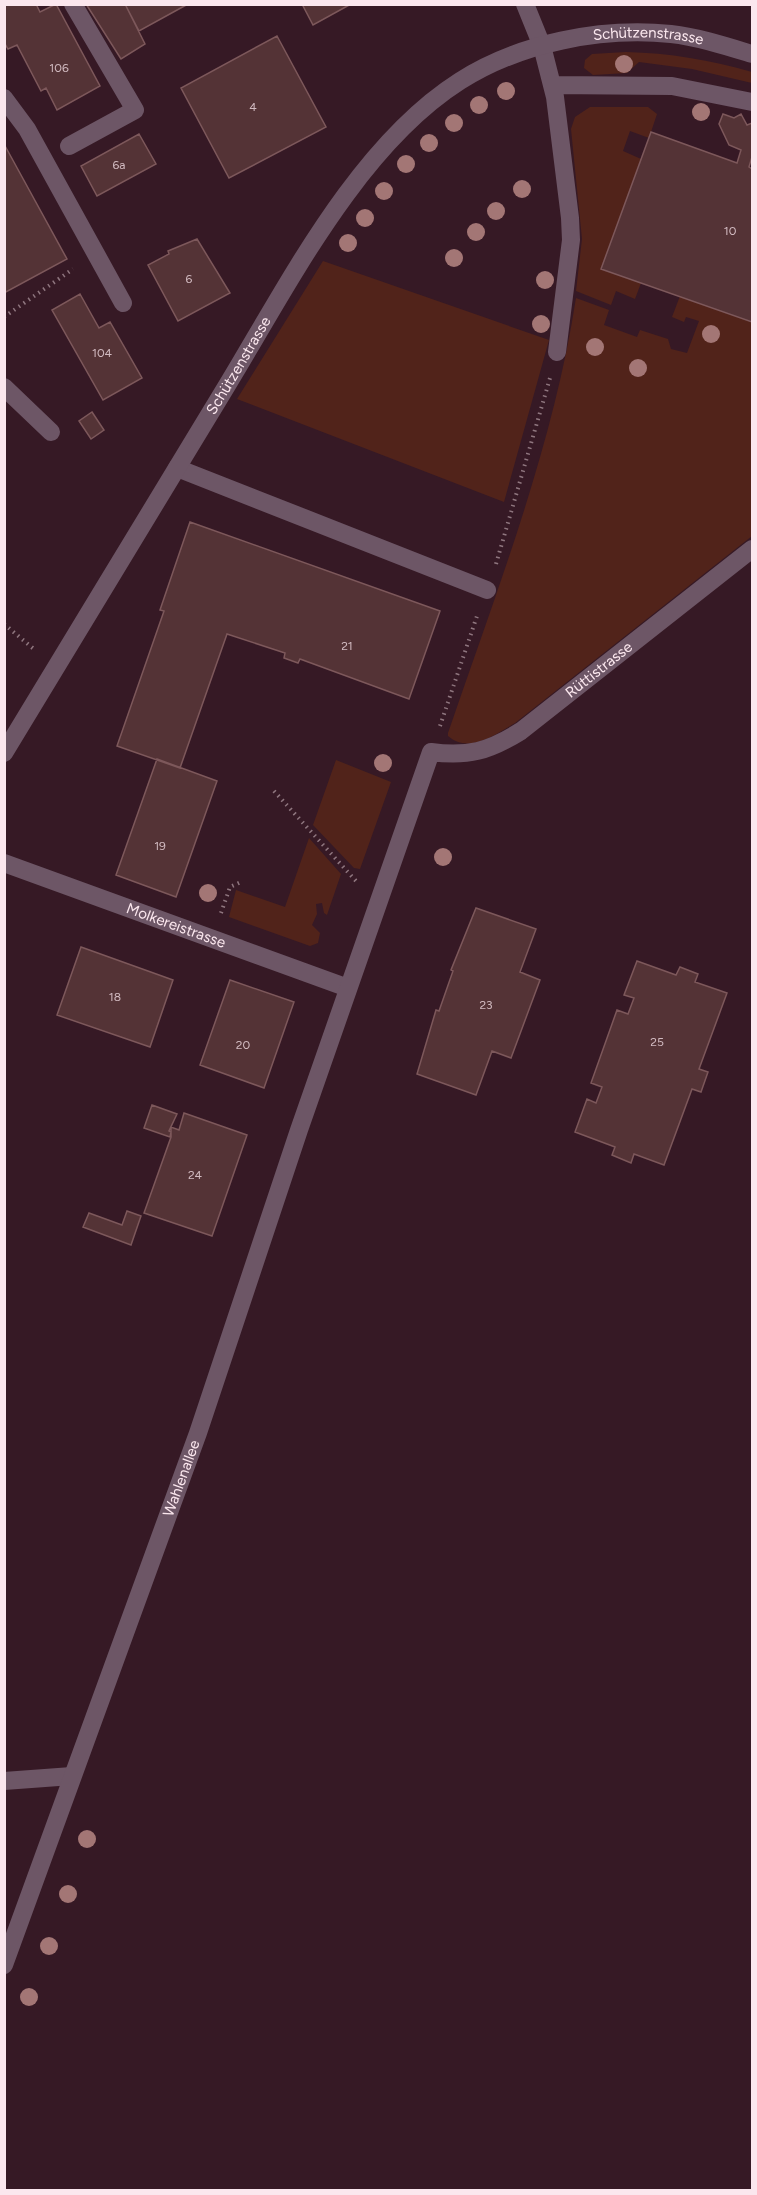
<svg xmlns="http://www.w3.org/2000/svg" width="757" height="2195" viewBox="0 0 757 2195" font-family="Figtree,sans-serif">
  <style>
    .green { fill: #51231a }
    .building { fill: #543336; stroke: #7d585b; stroke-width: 1.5 }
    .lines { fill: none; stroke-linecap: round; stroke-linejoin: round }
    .path { stroke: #8f767f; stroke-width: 4; stroke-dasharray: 1.5 4.5; stroke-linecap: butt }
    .lane { stroke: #6d5666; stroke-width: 18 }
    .street { stroke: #6d5666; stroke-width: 18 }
    .tree { fill: #a37675 }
    .labels { text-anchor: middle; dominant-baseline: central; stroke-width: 5; stroke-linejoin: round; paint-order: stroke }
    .number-label { font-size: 12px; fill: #d1bac0 }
    .street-label { font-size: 15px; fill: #fbe7ee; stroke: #15080d }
  </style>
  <rect width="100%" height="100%" fill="#361925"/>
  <path class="green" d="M626,52C669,53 711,60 752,72V83L692,69L639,62L627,73L593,75L584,68L585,60L592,54Z
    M590,107H648L657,114L649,138L630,131L623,151L641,159L602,268L641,283L635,299L616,291L611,305L576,291L582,239L571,129L575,117Z
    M323,261L549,340L504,502L237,399Z
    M680,296L752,322V536L515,723C495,735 469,754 448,736V733C497,590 553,447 576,298L609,310L604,325L637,337L640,330L668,339L671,349L687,353L699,321L686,317L684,322L672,317Z
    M336,760L391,782L360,869L354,868L313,825Z
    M309,838L341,874L327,915L324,913L322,903L316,904L317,914L312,925L320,933L318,943L310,946L229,917L236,890L285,907Z"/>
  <path class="building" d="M4,4H36L40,12L56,4L100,86L57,110L46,88L41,91L17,45L8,49L4,42Z
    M86,4H125L145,44L121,59Z
    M125,4H188L139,31Z
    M302,4H351L313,25Z
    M277,36L326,127L229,178L181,88Z
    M723,114L734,118L741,114L747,125L752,123V157L749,167L752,169V322L601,269L651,132L737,163L741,150L729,145L719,124Z
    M139,134L156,164L97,196L81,166Z
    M4,144L67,259L4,293Z
    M197,239L230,293L178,321L148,265L169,254L168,251Z
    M80,294L99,328L110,322L142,378L103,400L52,310Z
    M92,412L104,430L91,439L79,421Z
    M190,522L440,611L409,699L300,659L298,663L284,658L285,653L227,634L180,768L117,746L164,611L160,610Z
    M157,759L217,781L176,897L116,875Z
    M476,908L536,929L520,972L540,980L511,1058L492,1051L476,1095L417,1074L436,1010L439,1011L453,971L451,970Z
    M81,947L173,980L150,1047L57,1015Z
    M637,961L676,975L680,967L698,974L695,982L727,993L699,1069L708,1072L701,1092L692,1089L664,1165L634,1154L631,1163L612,1155L615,1147L575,1132L587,1099L596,1103L602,1087L591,1083L617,1010L628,1014L634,998L624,995Z
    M230,980L294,1002L264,1088L200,1065Z
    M152,1105L177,1114L169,1131L171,1132L170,1137L144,1128Z
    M184,1113L247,1135L212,1236L144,1213L171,1137V1127L179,1130Z
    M127,1211L141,1216L131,1245L83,1227L89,1213L122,1225Z"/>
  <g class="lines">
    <path class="path" d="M4,317L73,269
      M496,564L550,378
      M4,624L35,650
      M440,726L478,613
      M274,791L356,881
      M221,913L230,887L243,881"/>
    <path class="lane" d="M542,46L555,97L570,218L571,240L557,352
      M552,85L672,86L752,102
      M4,98L27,129L123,303
      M69,146L135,110L73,4
      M4,387L51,432
      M177,468L487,590"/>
    <g class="street">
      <path d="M525,4L542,46"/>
      <path id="s1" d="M4,753C77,633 150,512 223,392C286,289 356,147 460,81C520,43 600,27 671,34C698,37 726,46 752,54"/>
      <path id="s2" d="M4,863L348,988"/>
      <path d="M4,1781L72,1776"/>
      <path id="s3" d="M4,1965L198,1433L299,1130L431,752C468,757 489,751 521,731L752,549"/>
    </g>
  </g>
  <g class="tree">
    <circle cx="624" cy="64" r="9"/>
    <circle cx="506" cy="91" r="9"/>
    <circle cx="479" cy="105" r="9"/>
    <circle cx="701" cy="112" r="9"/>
    <circle cx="454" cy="123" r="9"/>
    <circle cx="429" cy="143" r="9"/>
    <circle cx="406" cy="164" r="9"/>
    <circle cx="522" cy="189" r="9"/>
    <circle cx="384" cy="191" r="9"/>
    <circle cx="496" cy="211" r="9"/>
    <circle cx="365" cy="218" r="9"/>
    <circle cx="476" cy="232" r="9"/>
    <circle cx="348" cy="243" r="9"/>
    <circle cx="454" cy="258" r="9"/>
    <circle cx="545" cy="280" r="9"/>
    <circle cx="541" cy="324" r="9"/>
    <circle cx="711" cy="334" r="9"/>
    <circle cx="595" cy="347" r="9"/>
    <circle cx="638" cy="368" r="9"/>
    <circle cx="383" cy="763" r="9"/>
    <circle cx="443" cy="857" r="9"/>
    <circle cx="208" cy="893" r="9"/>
    <circle cx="87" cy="1839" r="9"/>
    <circle cx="68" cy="1894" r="9"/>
    <circle cx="49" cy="1946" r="9"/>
    <circle cx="29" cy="1997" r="9"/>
  </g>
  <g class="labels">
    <g class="number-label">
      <text x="59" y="68">106</text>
      <text x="253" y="107">4</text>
      <text x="119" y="165">6a</text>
      <text x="730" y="231">10</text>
      <text x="189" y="279">6</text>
      <text x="102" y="353">104</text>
      <text x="347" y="646">21</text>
      <text x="160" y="846">19</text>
      <text x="115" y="997">18</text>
      <text x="486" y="1005">23</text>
      <text x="657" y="1042">25</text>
      <text x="243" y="1045">20</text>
      <text x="195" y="1175">24</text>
    </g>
    <g class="street-label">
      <text stroke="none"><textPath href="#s1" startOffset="1014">Schützenstrasse</textPath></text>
      <text stroke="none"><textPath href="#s1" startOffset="453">Schützenstrasse</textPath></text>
      <text stroke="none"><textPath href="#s3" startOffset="1480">Rüttistrasse</textPath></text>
      <text stroke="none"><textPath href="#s2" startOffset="183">Molkereistrasse</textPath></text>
      <text stroke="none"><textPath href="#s3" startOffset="518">Wahlenallee</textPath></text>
    </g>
  </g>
  <rect width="757" height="2195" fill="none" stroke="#fbe7ee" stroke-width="12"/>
</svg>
